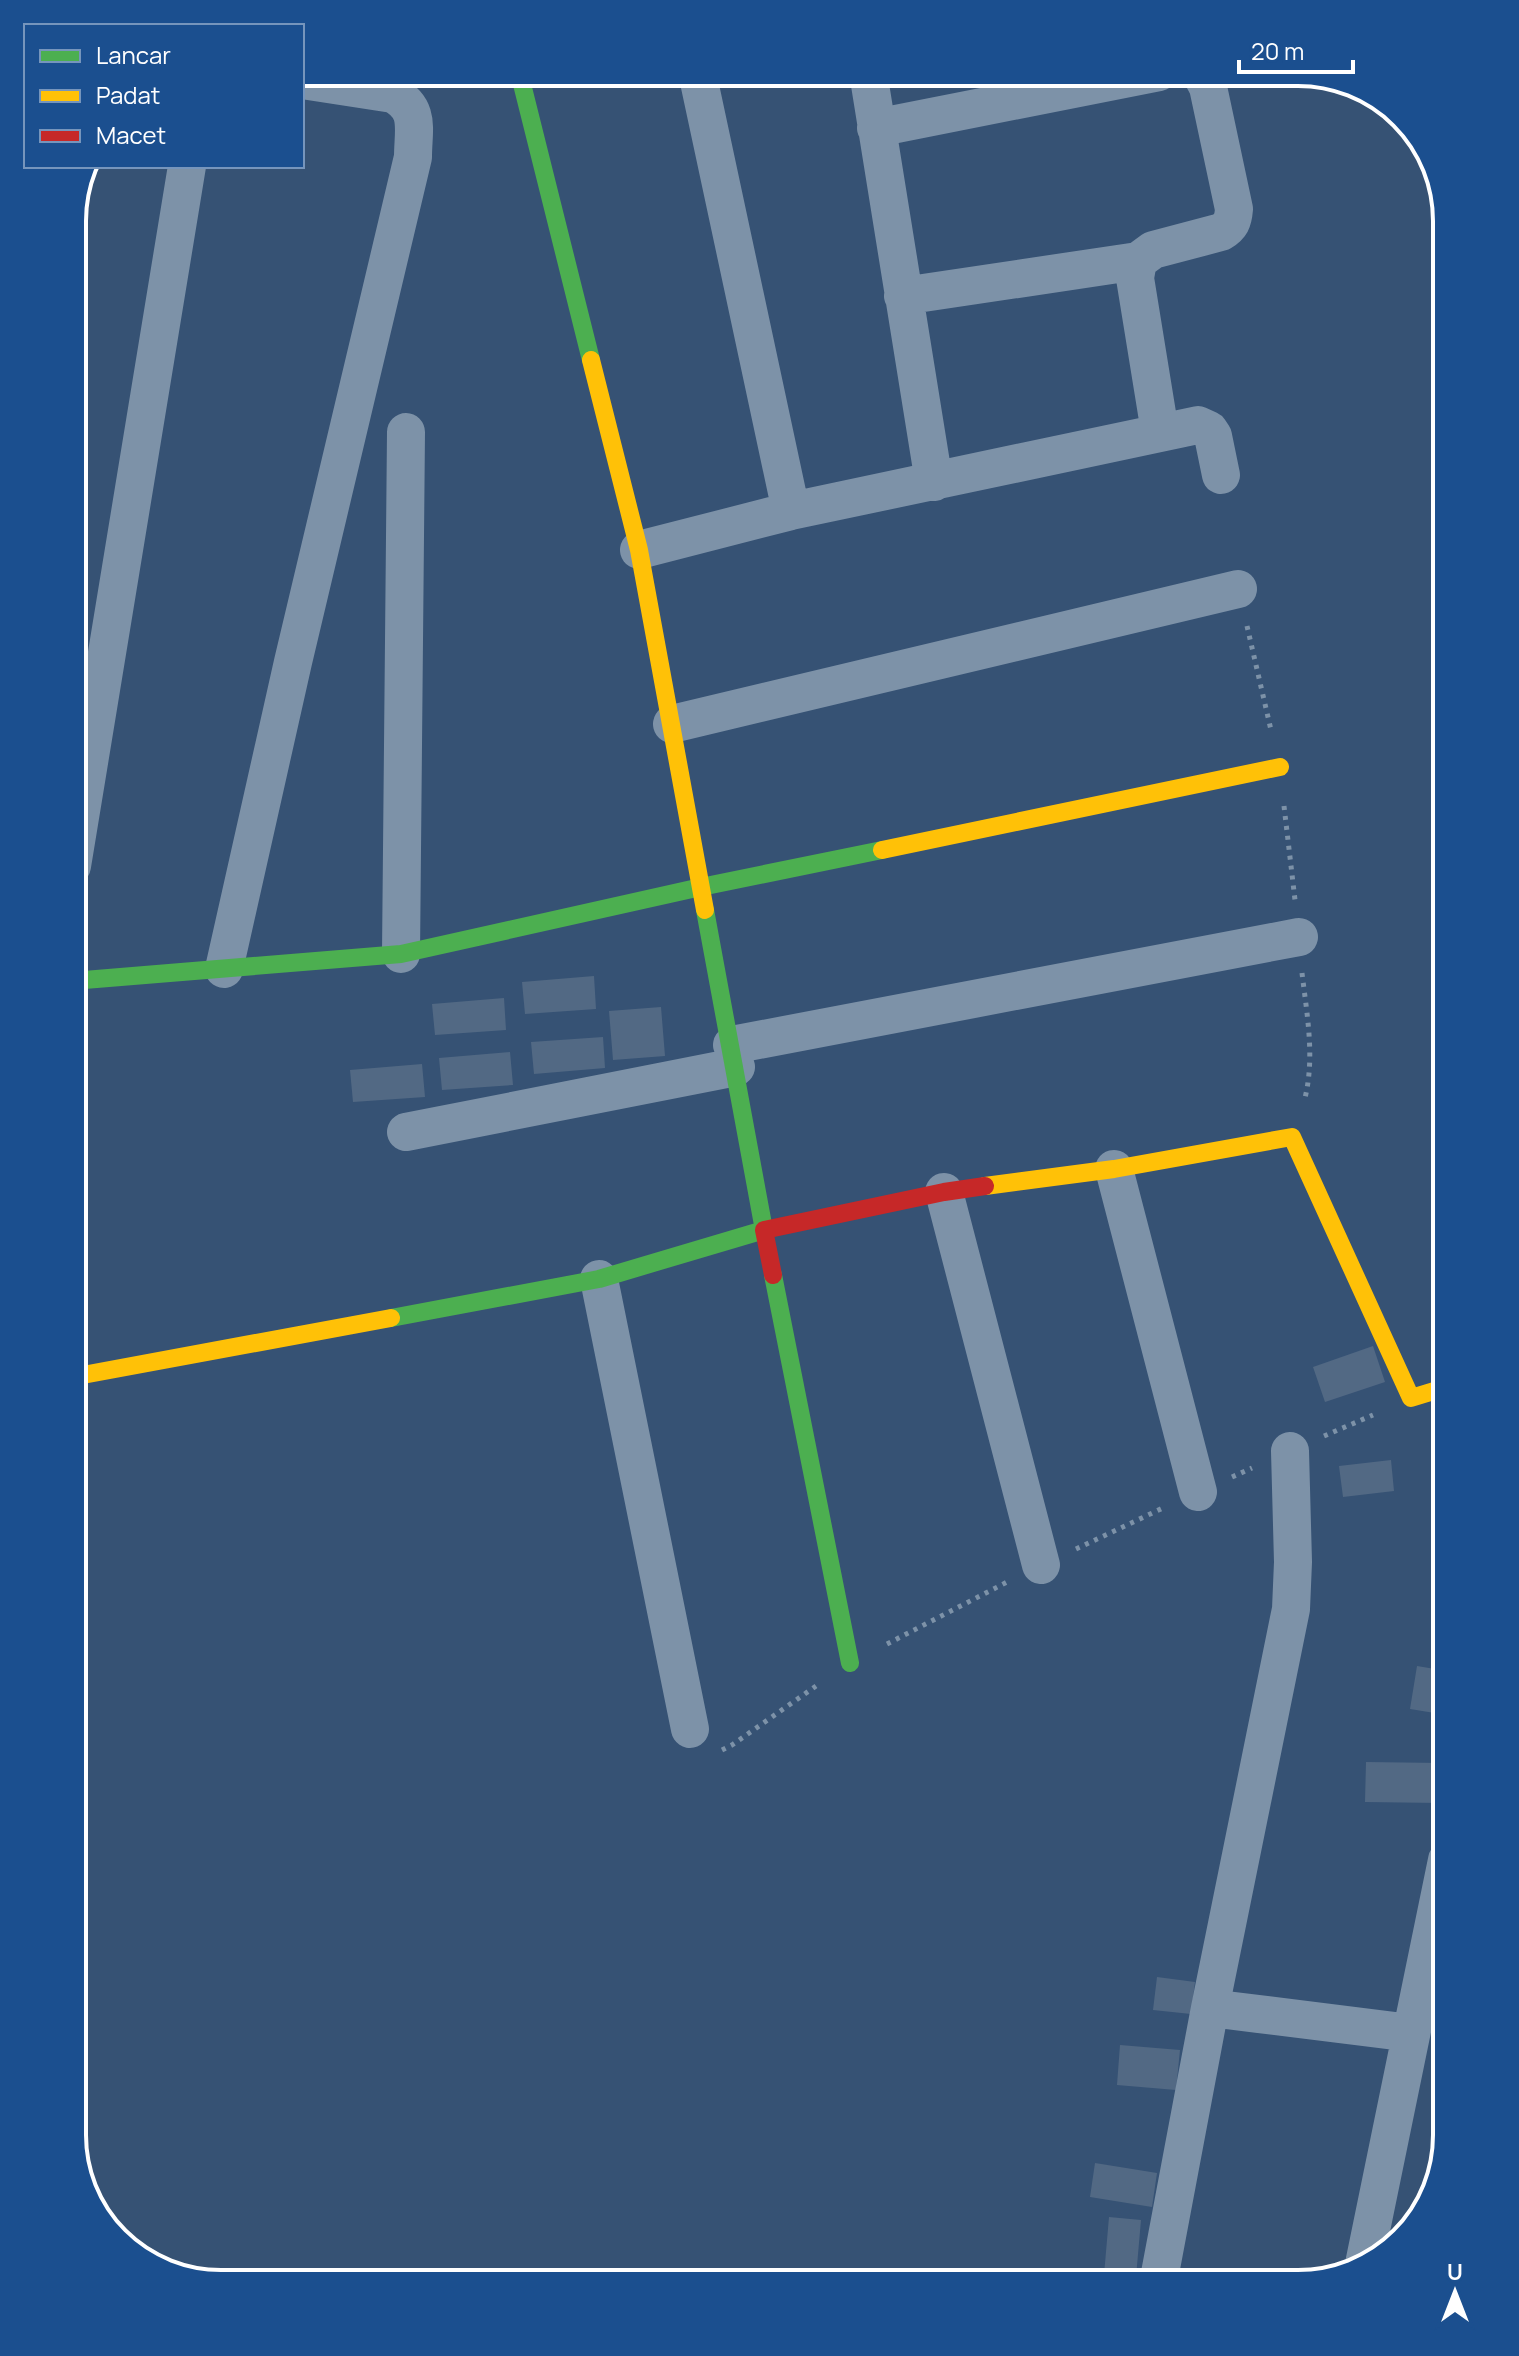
<svg xmlns="http://www.w3.org/2000/svg" width="1519" height="2356" viewBox="0 0 1519 2356" font-family="Manrope,sans-serif">
  <style>
    .building { fill: #526984 }
    .lines { fill: none; stroke-linecap: round; stroke-linejoin: round }
    .path { stroke: #7d92a8; stroke-width: 5; stroke-dasharray: 4 6; stroke-linecap: butt }
    .street { stroke: #7d92a8; stroke-width: 38 }
    .fast { stroke: #4caf50; stroke-width: 18 }
    .slow { stroke: #ffc107; stroke-width: 18 }
    .jam { stroke: #c62828; stroke-width: 18 }
    .rim { fill: none; stroke: #fff; stroke-width: 4 }
  </style>
  <rect width="100%" height="100%" fill="#365274"/>
  <path class="building" d="M594,976L596,1009L525,1014L522,982Z
    M504,998L506,1030L435,1035L432,1004Z
    M661,1007L665,1056L613,1060L609,1011Z
    M603,1037L605,1068L534,1074L531,1042Z
    M510,1052L513,1085L442,1090L439,1058Z
    M422,1064L425,1097L353,1102L350,1070Z
    M1373,1346L1385,1382L1325,1402L1313,1367Z
    M1391,1460L1394,1491L1343,1497L1339,1466Z
    M1417,1666L1447,1671V1715L1410,1709Z
    M1366,1762L1441,1763V1803L1365,1802Z
    M1157,1977L1195,1982L1191,2014L1153,2010Z
    M1446,2003H1447V2037L1438,2035Z
    M1120,2045L1180,2050L1176,2090L1117,2085Z
    M1095,2163L1157,2173L1152,2207L1090,2197Z
    M1109,2217L1141,2220L1136,2277L1104,2275Z"/>
  <g class="lines">
    <path class="path" d="M1247,626L1271,730
      M1284,806L1295,900
      M1302,973C1307,1015 1315,1057 1305,1098
      M1324,1436L1373,1415
      M1232,1477L1252,1468
      M1076,1549L1165,1507
      M887,1644L1009,1581
      M722,1750L732,1745L816,1686"/>
    <path class="street" d="M697,72L791,511
      M868,72L934,482
      M876,128L1159,72
      M903,296L1138,261
      M1160,432L1135,278L1138,261L1153,250L1221,232C1231,226 1233,221 1234,209L1208,87L1200,72
      M639,550L791,511L1198,425L1209,430L1213,436L1221,475
      M672,724L1238,589
      M72,866L187,166
      M401,954L406,432
      M224,969L293,662L413,157C413,129 421,109 393,94L302,80
      M732,1045L1299,937
      M406,1132L736,1067
      M1114,1169L1198,1492
      M944,1192L1041,1565
      M599,1279L690,1729
      M1210,2008L1411,2033
      M1363,2269L1447,1860
      M1158,2284L1210,2008L1291,1609L1293,1562L1290,1451"/>
    <path class="fast" d="M519,72L591,360
      M72,981L401,954L701,887L882,850
      M773,1275L850,1663
      M391,1318L599,1279L764,1230L705,910"/>
    <path class="slow" d="M591,360L639,550L705,910
      M882,850L1280,767
      M985,1186L1114,1169L1292,1137L1411,1398L1447,1387
      M72,1377L391,1318"/>
    <path class="jam" d="M773,1275L764,1230L944,1192L985,1186"/>
  </g>
  <path d="M0 0H1519V2356H0ZM221 86H1298A135 135 0 0 1 1433 221V2135A135 135 0 0 1 1298 2270H221A135 135 0 0 1 86 2135V221A135 135 0 0 1 221 86Z" fill="#1b4f8f" fill-rule="evenodd"/>
  <path class="rim" d="M221 86H1298A135 135 0 0 1 1433 221V2135A135 135 0 0 1 1298 2270H221A135 135 0 0 1 86 2135V221A135 135 0 0 1 221 86Z"/>
  <rect x="24" y="24" width="280" height="144" fill="#1b4f8f" stroke="#7695bc" stroke-width="2"/>
  <rect x="40" y="50" width="40" height="12" fill="#4caf50" stroke="#7695bc" stroke-width="2"/>
  <text x="96" y="64" font-size="24" fill="#ffffff">Lancar</text>
  <rect x="40" y="90" width="40" height="12" fill="#ffc107" stroke="#7695bc" stroke-width="2"/>
  <text x="96" y="104" font-size="24" fill="#ffffff">Padat</text>
  <rect x="40" y="130" width="40" height="12" fill="#c62828" stroke="#7695bc" stroke-width="2"/>
  <text x="96" y="144" font-size="24" fill="#ffffff">Macet</text>
  <g transform="translate(1455 2292)" stroke="#1b4f8f" stroke-width="6" paint-order="stroke">
  <path d="M0-6L14 30L0 20L-14 30Z" fill="#ffffff"/>
  <text y="-12" font-size="22" font-weight="bold" text-anchor="middle" fill="#ffffff">U</text>
  </g>
  <path d="M1239 60v12h114v-12" fill="none" stroke="#ffffff" stroke-width="4"/>
  <text x="1251" y="60" font-size="24" fill="#ffffff" stroke="#1b4f8f" stroke-width="6" paint-order="stroke">20 m</text>
</svg>
